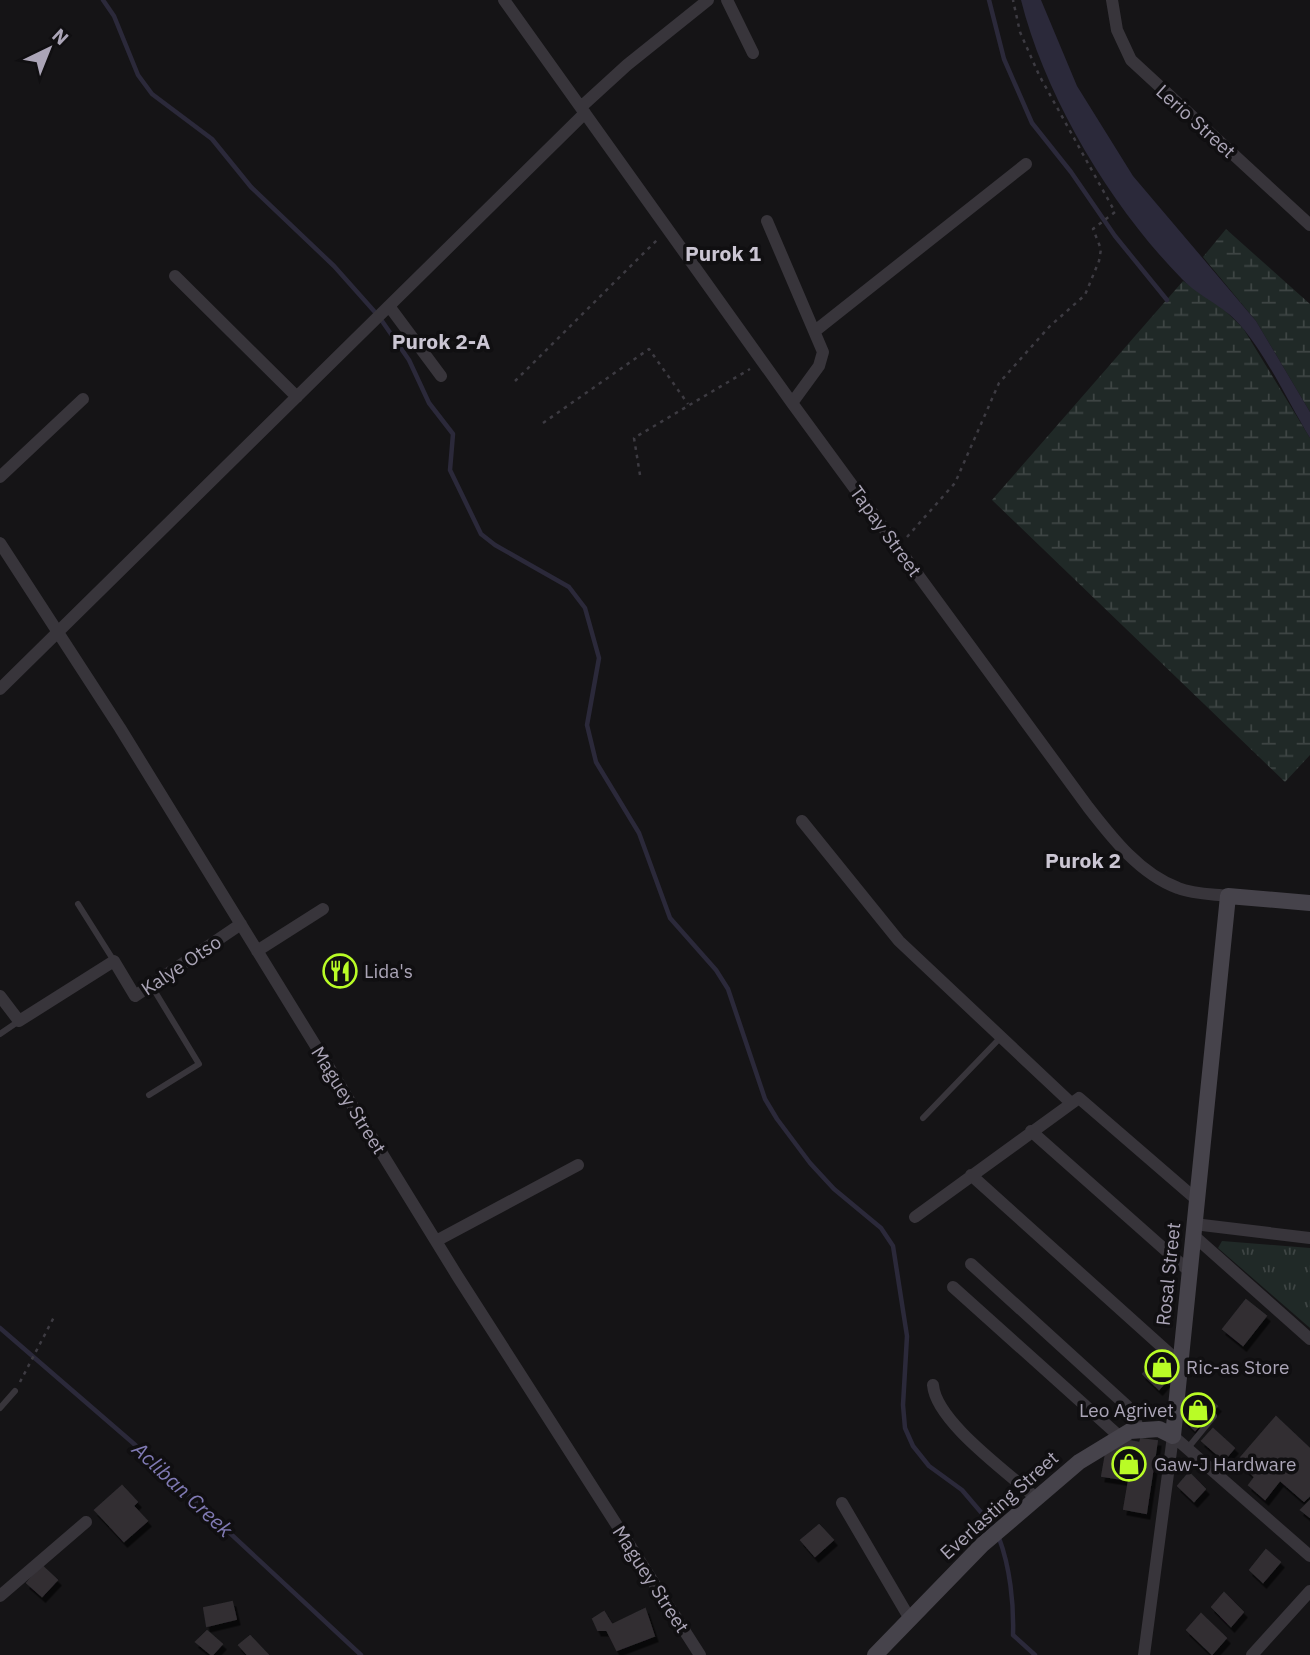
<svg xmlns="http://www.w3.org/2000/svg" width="1310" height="1655" viewBox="0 0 1310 1655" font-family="'IBM Plex Sans',sans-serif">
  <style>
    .grass { fill: url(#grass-tufts) }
    .wetland { fill: url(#wetland-marsh) }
    .water { fill: #2b293a }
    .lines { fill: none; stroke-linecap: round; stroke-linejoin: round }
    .stream { stroke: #2b293a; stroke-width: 4.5 }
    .building { fill: #312f32; stroke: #312e32; stroke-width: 2; filter: url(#shadow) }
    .path { stroke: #3d3b42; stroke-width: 2.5; stroke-dasharray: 3.5 5; stroke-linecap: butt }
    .lane { stroke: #38353b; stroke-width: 6 }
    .street { stroke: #38353b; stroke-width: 12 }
    .secondary { stroke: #46434b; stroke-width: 16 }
    .labels { text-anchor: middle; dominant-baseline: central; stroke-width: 7; stroke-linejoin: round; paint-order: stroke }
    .street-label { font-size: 19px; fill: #aba5b7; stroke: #100f11 }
    .poi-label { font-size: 19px; fill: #aba5b7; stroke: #100f11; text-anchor: start }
    .neighbourhood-label { font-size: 21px; font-weight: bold; fill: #cbc6d3; stroke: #100f11 }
    .water-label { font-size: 21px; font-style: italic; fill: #807ab4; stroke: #100f11 }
  </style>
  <defs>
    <pattern id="grass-tufts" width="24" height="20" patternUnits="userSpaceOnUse" patternTransform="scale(1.75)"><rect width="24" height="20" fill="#202927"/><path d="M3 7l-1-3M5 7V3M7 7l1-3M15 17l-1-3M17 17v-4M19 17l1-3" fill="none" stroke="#3e4544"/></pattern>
    <pattern id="wetland-marsh" width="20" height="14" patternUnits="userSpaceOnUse" patternTransform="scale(1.75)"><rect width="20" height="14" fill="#202927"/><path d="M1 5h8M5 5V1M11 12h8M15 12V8" fill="none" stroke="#3e4544"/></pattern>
    <filter id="shadow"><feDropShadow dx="3.5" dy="5.5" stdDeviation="0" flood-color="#0009"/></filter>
  </defs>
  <rect width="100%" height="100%" fill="#151416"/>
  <path class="grass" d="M1222,1241L1310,1248V1328L1218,1248Z"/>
  <path class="wetland" d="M1226,229L1310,304V412L1256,321L1203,257Z
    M1183,281L1217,303L1243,328L1310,438V755L1285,782L992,500Z"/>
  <path class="water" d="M1021,0H1041L1077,86L1133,176L1256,321L1310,412V438C1288,402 1267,356 1240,325C1223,305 1199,297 1182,279C1112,208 1045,97 1021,0Z"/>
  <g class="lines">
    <path class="stream" d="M103,0L114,16L138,75L152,94L212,139L251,187L334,266L374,311
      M989,0L1004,59L1032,123L1071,172L1115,236L1167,300
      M382,321L409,360L429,403L453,434L450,470L481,534L495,545L569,587L585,608L599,658L587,725L596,762L639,833L670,918L716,970L728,989L765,1099L777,1119L810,1163L834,1189L881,1228L893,1246L907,1336L903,1405L905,1428L913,1446L929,1466L962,1490L991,1524
      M0,1328L133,1443L361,1655
      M999,1538C1010,1567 1014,1604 1013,1635L1035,1655"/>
  </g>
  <path class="building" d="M1246,1300L1266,1316L1243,1345L1223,1329Z
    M1160,1355L1170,1364L1160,1375L1166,1381L1159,1389L1143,1374Z
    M1205,1396L1217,1406L1195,1430L1184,1419Z
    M1276,1417L1310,1449V1495L1304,1501L1280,1480L1265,1499L1249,1485L1255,1477L1238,1461Z
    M1213,1429L1234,1448L1224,1460L1202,1441Z
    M1141,1439L1157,1441L1146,1513L1124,1509L1129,1480L1102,1476L1106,1453L1125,1440L1140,1443Z
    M1189,1473L1205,1489L1194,1501L1178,1486Z
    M122,1486L137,1502L111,1527L95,1510Z
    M1310,1501V1517L1301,1510Z
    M133,1506L147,1521L124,1541L111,1527Z
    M819,1525L833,1540L815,1556L801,1540Z
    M1266,1550L1280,1562L1263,1582L1250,1570Z
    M42,1566L57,1580L42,1596L27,1583Z
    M1224,1593L1243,1612L1231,1626L1212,1607Z
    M232,1602L236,1619L207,1626L204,1608Z
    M645,1609L654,1636L617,1650L607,1630H598L593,1619L604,1612L612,1625Z
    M1201,1614L1226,1638L1212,1654L1187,1630Z
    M207,1631L222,1644L212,1655L196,1642Z
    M250,1636L268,1655H248L239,1645Z"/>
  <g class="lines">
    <path class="path" d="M515,381L658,239
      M543,423L649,349L688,404
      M640,475L634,438L750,369
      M907,537L955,483L999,383L1050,326L1085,295L1099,261L1101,249L1093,229L1115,212L1039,75L1020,32L1013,0
      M20,1382L54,1317"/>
    <path class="lane" d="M78,904L114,961
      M0,1034L19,1021
      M149,1095L199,1064L151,985
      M923,1118L1001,1037
      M0,1408L15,1391
      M1187,1449L1214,1416"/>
    <path class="street" d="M504,0L792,403L1088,807C1112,838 1140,874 1178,888C1193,894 1211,894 1228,896
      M727,0L753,53
      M1112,0L1117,30L1131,60L1310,225
      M581,107L627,65L708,0
      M767,221L823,352L819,366L792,403
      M175,276L297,397
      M389,306L441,376
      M815,331L1026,164
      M0,477L83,399
      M0,543L120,728L458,1277L700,1655
      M0,689L585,113
      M802,821L899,941L1070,1102
      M257,951L323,909
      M0,996L19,1021L114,961L135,996L241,924
      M1031,1131L1189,1271
      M971,1175L1180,1363
      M915,1217L1079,1098L1197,1200
      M1194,1224L1310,1238
      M1193,1235L1310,1339
      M436,1241L578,1165
      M971,1264L1127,1406L1139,1428
      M953,1287L1119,1436
      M933,1385C936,1422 1009,1473 1036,1498
      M1173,1436L1310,1556
      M842,1503L910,1619
      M0,1596L86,1522
      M1144,1655L1173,1436
      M1252,1655L1310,1591"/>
    <path class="secondary" d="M875,1655L982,1545L1079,1462L1130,1431L1159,1429L1173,1436L1228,896L1310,903"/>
  </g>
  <defs>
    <symbol id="restaurant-ring" viewBox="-11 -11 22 22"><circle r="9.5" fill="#100f11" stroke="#b9fc26" stroke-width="1.5"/><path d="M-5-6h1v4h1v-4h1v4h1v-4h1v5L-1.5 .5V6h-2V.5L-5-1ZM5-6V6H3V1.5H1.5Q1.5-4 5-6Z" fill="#b9fc26"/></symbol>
    <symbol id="shop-ring" viewBox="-11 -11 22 22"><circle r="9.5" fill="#100f11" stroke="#b9fc26" stroke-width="1.5"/><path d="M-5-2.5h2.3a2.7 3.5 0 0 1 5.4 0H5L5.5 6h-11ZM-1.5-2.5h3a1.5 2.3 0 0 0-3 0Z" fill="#b9fc26"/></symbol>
  </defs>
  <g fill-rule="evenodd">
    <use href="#restaurant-ring" x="321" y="952" width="38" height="38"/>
    <use href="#shop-ring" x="1143" y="1348" width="38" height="38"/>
    <use href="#shop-ring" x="1179" y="1391" width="38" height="38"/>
    <use href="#shop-ring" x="1110" y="1445" width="38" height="38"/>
  </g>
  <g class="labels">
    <g class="street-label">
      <text transform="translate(1196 121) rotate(42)">Lerio Street</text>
      <text transform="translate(886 531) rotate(54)">Tapay Street</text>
      <text transform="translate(181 965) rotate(-34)">Kalye Otso</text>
      <text transform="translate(349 1100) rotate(58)">Maguey Street</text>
      <text transform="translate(1168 1274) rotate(-84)">Rosal Street</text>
      <text transform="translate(999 1505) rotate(-42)">Everlasting Street</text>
      <text transform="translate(651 1579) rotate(57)">Maguey Street</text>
    </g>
    <g class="poi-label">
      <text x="364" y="971">Lida's</text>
      <text x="1186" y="1367">Ric-as Store</text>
      <text x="1174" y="1410" text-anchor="end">Leo Agrivet</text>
      <text x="1154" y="1464">Gaw-J Hardware</text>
    </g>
    <g class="neighbourhood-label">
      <text x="723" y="253">Purok 1</text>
      <text x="441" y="341">Purok 2-A</text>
      <text x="1083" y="860">Purok 2</text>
    </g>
    <g class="water-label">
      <text transform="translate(183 1489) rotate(43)">Acliban Creek</text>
    </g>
  </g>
  <g transform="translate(49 49) rotate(43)" stroke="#100f11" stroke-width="5" paint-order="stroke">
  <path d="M0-5L12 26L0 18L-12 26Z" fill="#aba5b7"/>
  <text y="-10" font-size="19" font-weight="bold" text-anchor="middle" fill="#aba5b7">N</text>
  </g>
</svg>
